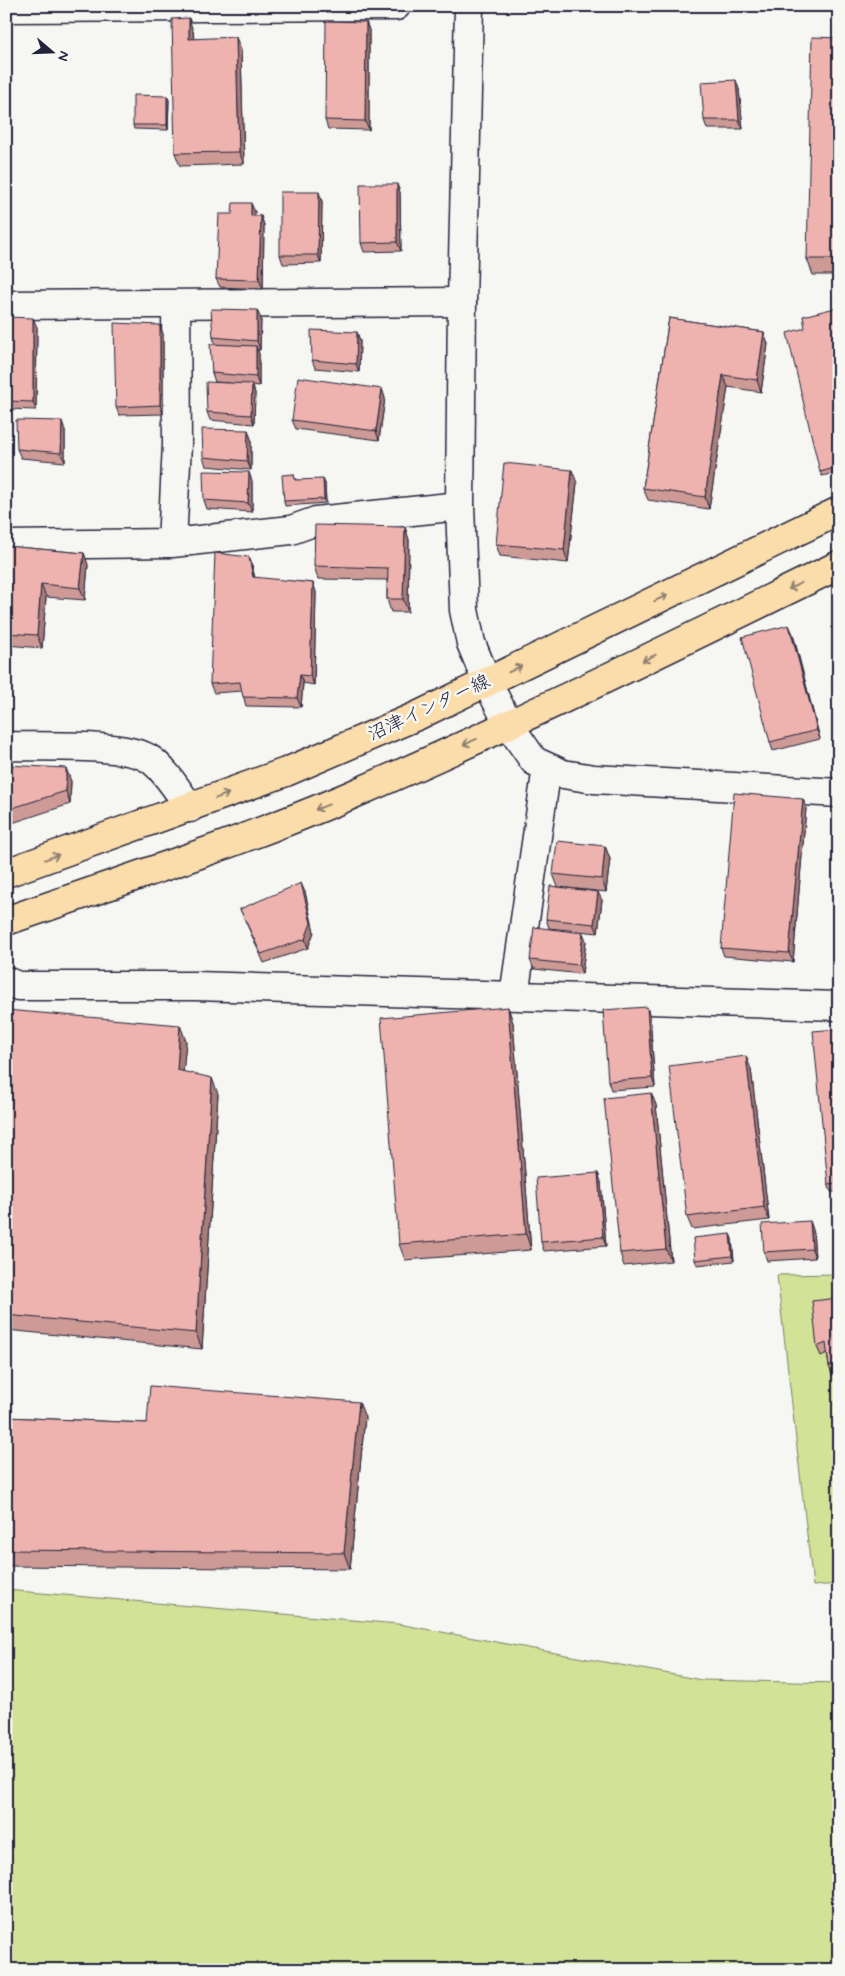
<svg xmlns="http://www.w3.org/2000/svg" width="845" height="1976" viewBox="0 0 845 1976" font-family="Mynerve,'Klee One',sans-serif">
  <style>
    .green { fill: #d2e296; stroke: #7a8268 }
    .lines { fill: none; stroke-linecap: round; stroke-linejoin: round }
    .minor-casing { stroke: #22223b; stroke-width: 31 }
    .tertiary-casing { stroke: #22223b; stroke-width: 31 }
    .primary-casing { stroke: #22223b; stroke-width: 31 }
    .minor { stroke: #f6f6f2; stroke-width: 28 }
    .tertiary { stroke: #f6f6f2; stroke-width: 28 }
    .primary { stroke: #fbddab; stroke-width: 28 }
    .wall { fill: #cd9a96; stroke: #22223b }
    .shaded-wall { fill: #a77d7a; stroke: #22223b }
    .building { fill: #eeb3af; stroke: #22223b }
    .oneway { stroke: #8e8073 }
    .labels { text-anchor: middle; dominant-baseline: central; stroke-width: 5; stroke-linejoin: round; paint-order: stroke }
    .street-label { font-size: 19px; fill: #22223b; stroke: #f6f6f2 }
  </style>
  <rect width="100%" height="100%" fill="#f6f6f2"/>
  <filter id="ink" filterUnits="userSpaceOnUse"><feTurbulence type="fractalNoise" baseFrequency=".02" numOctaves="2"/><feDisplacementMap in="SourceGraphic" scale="10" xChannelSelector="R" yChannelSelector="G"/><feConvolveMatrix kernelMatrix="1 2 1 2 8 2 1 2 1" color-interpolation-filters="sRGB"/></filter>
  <g filter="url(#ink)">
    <path class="green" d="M839,1274V1584L813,1586L777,1275Z
      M6,1590L398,1624L702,1680L839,1683V1970H6Z"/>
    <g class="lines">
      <defs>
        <path id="minor" d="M6,8L396,6
          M6,305L462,302
          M172,543L177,444L176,304
          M6,545L172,543L291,530L316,521L460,506
          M509,725L534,761L563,774L594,779L839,793
          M6,746C38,747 123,743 148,758C163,766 180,794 190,808
          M6,981L18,986H195L839,1006
          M514,996L547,767"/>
        <path id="tertiary" d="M469,6L462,302L460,506L464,610L471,643L487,682L509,725"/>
        <path id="primary" d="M6,873L286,772L419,715L839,511
          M6,921C121,881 237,844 349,796C515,725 677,644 839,565"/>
      </defs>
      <use href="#minor" class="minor-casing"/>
      <use href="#tertiary" class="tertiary-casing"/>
      <use href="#primary" class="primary-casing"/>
      <use href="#minor" class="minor"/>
      <use href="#tertiary" class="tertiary"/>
      <use href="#primary" class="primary"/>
    </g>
    <path class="wall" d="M366,22L369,30V130L328,129L325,120Z
      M193,31L194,38L241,50L244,164L180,166L175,153Z
      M839,38V275H813L807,259Z
      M739,89L743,129H707L704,120Z
      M167,96L169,100L168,130L134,129L133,125Z
      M400,192L401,251L364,252L361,243Z
      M322,201L321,263L283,264L280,255Z
      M255,212L254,216H261L264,225L263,289L220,287L216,279L232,214Z
      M839,307V472L822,476L820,472L805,328Z
      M6,317L37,327L36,410L6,409Z
      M669,318L764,332L768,344L761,392L728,387L709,509L648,500L643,488Z
      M261,319L260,350H258L259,354V386L252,385L255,393L254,424L210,420L207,412L230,383L215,382L212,373L215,344L213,337Z
      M160,325L163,334V414L119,415L116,407Z
      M357,332L360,341L359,372L315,368L312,360Z
      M382,389L385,398L379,440L296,429L292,420Z
      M65,430V462L21,458L17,449Z
      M248,430L251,439V470L206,466L203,457Z
      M296,478V480L325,483L326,503L285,506L284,501Z
      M252,481V512L207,509L204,500Z
      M577,483L568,563L500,556L496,544Z
      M405,527L409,540L408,612H391L387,599V580L318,579L314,566Z
      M6,546L84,553L88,565L85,600L46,597L42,648L6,645Z
      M249,557L252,565L255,578L313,583L316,592L314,685L303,683L301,707L246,706L242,691L214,693L210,684Z
      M793,634L820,739L773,751L770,742Z
      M6,765L71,781L70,804L6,825Z
      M803,799L806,808L793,962L724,956L721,948Z
      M605,846L610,859L606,892L558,887L553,874Z
      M305,892L314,932L308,948L264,963L240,909Z
      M602,900L598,933L549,928L546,919Z
      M583,933L586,941L582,974L534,969L530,960Z
      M508,1007L513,1023L531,1250L405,1260L399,1244Z
      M6,1010L186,1041L183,1071L218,1094L202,1349L6,1330Z
      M650,1016L655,1087L611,1090L608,1081Z
      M839,1034V1192H831L828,1184Z
      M751,1069L769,1220L692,1229L687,1217Z
      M651,1093L656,1105L671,1261L624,1266L620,1253Z
      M598,1173L601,1182L606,1246L544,1251L541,1242Z
      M810,1221L813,1230L815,1258L767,1261L764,1252Z
      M730,1234L732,1239L734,1261L697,1265L695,1260Z
      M839,1298V1374L832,1375L829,1366L827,1353L821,1356L817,1347Z
      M6,1417L147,1423L365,1417L350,1569L6,1566Z"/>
    <path class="shaded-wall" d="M189,18L193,31L194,51L189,39Z
      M366,22L369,30V130L365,121Z
      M236,37L241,50L244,164L239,152Z
      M736,80L739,89L743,129L739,120Z
      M167,96L169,100L168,130L167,125Z
      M397,184L400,192L401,251L397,242Z
      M319,192L322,201L321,263L318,255Z
      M251,203L255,212L254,225L251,216Z
      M261,216L264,225L263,289L259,280Z
      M257,310L261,319L260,350L257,341Z
      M33,318L37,327L36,410L33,402Z
      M160,325L163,334V414L160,405Z
      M357,332L360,341L359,372L356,364Z
      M764,332L768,344L761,392L757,380Z
      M256,346L259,354V386L256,377Z
      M723,375L728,387L709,509L705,497Z
      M252,384L255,393L254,424L251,415Z
      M382,389L385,398L379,440L376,431Z
      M62,421L65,430V462L61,453Z
      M248,430L251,439V470L247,461Z
      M572,470L577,483L568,563L564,550Z
      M249,472L252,481V512L248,503Z
      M323,479L325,483L326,503L324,499Z
      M405,527L409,540L408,612L403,599Z
      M84,553L88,565L85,600L80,588Z
      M249,557L252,565L256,586L253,577Z
      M313,583L316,592L314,685L310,676Z
      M41,584L46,597L42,648L37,635Z
      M789,625L793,634L820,739L817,730Z
      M300,675L303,683L301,707L297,698Z
      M66,768L71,781L70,804L66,791Z
      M803,799L806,808L793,962L789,953Z
      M605,846L610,859L606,892L602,879Z
      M301,883L305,892L314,932L308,948L305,939Z
      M598,892L602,900L598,933L594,924Z
      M583,933L586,941L582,974L579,965Z
      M508,1007L513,1023L531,1250L526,1234Z
      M647,1007L650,1016L655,1087L652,1078Z
      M180,1025L186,1041L182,1086L177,1070Z
      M746,1056L751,1069L769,1220L764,1207Z
      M212,1078L218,1094L202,1349L196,1333Z
      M651,1093L656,1105L671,1261L666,1249Z
      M598,1173L601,1182L606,1246L603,1237Z
      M835,1177L838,1186L839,1190L836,1183Z
      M810,1221L813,1230L815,1258L812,1249Z
      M730,1234L732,1239L734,1261L732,1256Z
      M359,1402L365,1417L350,1569L344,1553Z"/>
    <path class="building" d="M189,18V39L236,37L239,152L175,153L172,19Z
      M326,21L366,22L365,121L325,120Z
      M812,37L839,38V259H807Z
      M736,80L739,120H704L701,82Z
      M133,95L167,96V125H133Z
      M360,184H397V242L361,243Z
      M280,192H319L318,255H280Z
      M233,203H251V216H261L259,280L216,279L219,214H232Z
      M839,307V467L820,472L787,333L805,328L803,316Z
      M211,309L257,310V341L213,337Z
      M6,317L33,318V402L6,401Z
      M669,318L764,332L757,380L723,375L705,497L643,488Z
      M114,323L160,325V405L116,407Z
      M311,330L357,332L356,364L312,360Z
      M210,344L256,346V377L212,373Z
      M298,377L382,389L376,431L292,420Z
      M206,382L252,384L251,415L207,412Z
      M16,420L62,421L61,453L17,449Z
      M202,429L248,430L247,461L203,457Z
      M504,463L572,470L564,550L496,544Z
      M203,471L249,472L248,503L204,500Z
      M294,474L295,480L323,479L324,499L284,501L282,475Z
      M315,525L405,527L403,599H387L388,568L314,566Z
      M6,546L84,553L80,588L41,584L37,635L6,633Z
      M215,553L249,557L253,577L313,583L310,676L300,675L297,698L243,697L240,682L210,684Z
      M789,625L817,730L770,742L742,637Z
      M6,765L66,768V791L6,810Z
      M734,793L803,799L789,953L721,948Z
      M557,841L605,846L602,879L553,874Z
      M301,883L311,923L305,939L261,954L240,909Z
      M550,886L598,892L594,924L546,919Z
      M534,927L583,933L579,965L530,960Z
      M508,1007L526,1234L399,1244L381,1018Z
      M647,1007L652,1078L608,1081L603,1010Z
      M6,1010L180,1025L177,1070L212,1078L196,1333L6,1315Z
      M837,1029L839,1046V1177H835L836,1183L828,1184L813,1031Z
      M746,1056L764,1207L687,1217L669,1066Z
      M651,1093L666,1249L620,1253L604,1098Z
      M598,1173L603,1237L541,1242L536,1178Z
      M810,1221L812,1249L764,1252L762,1224Z
      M730,1234L732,1256L695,1260L693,1238Z
      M839,1298V1365L829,1366L826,1343L817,1347L812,1301Z
      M150,1386L359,1402L344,1553L6,1550V1417L147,1423Z"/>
    <defs><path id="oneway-shaft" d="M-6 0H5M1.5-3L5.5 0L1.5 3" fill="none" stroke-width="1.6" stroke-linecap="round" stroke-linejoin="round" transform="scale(1.25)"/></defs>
    <g class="oneway">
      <use href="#oneway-shaft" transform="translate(795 586) rotate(154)"/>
      <use href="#oneway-shaft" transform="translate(661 598) rotate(-26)"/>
      <use href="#oneway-shaft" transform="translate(649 658) rotate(154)"/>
      <use href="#oneway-shaft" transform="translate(515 669) rotate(-26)"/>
      <use href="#oneway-shaft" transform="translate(470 742) rotate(156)"/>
      <use href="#oneway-shaft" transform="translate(222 796) rotate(-21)"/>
      <use href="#oneway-shaft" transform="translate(322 807) rotate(159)"/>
      <use href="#oneway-shaft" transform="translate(52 857) rotate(-20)"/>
    </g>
  </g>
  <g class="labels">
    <g class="street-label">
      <text transform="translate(429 708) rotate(-25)">沼津インター線</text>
    </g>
  </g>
  <rect width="845" height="1976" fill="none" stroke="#f6f6f2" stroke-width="25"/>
  <rect x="12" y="12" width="820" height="1951" fill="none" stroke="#22223b" stroke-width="2" filter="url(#ink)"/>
  <g transform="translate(52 52) rotate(109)" stroke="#f6f6f2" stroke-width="4" paint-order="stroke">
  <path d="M0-4L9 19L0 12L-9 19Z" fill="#22223b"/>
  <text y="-8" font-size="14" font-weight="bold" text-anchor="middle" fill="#22223b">N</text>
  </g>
</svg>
